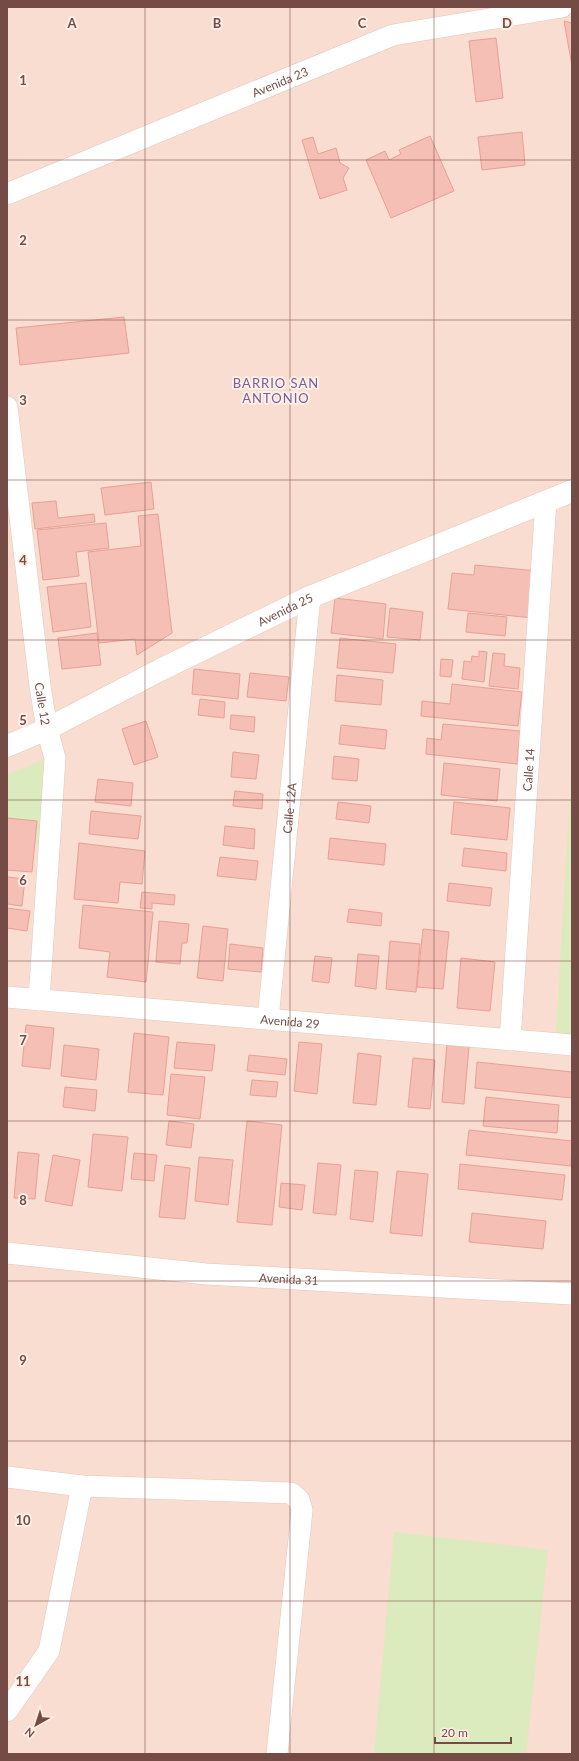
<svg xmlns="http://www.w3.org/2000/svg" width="579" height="1761" viewBox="0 0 579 1761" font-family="Lato,sans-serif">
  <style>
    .residential { fill: #f8ddd0 }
    .green { fill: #dbebbd }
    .building { fill: #f5bfb5; stroke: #e8a095 }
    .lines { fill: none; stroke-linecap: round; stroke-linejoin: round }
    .street-casing { stroke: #e4c6be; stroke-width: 22 }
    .secondary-casing { stroke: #e9c5ba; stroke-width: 23 }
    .street { stroke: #fff; stroke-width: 21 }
    .secondary { stroke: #fff; stroke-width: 22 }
    .grid { fill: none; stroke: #754b46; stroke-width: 1; stroke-opacity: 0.55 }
    .labels { text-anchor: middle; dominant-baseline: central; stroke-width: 4; stroke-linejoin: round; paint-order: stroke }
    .street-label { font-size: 12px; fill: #754b46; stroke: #ffefe7 }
    .neighbourhood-label { font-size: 13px; letter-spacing: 1px; fill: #786099; stroke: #ffefe7 }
    .grid-label { font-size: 13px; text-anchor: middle; font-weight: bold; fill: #754b46; stroke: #ffefe7; stroke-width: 4; stroke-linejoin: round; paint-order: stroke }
  </style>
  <rect width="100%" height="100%" fill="#feeadf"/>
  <path class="residential" d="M7,7H572V1754H7Z"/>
  <path class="green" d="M572,758V1036L556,1034Z
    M44,759L55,770L44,844L7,843V775Z
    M394,1532L548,1550L526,1754H374Z"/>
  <path class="building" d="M564,21L572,23V66Z
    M496,38L503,98L476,102L469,41Z
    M522,132L525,165L482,170L478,137Z
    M430,136L454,191L391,218L366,160L385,151L389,160L401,154L399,150Z
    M313,137L318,154L336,148L340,163L349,168L343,178L347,190L320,199L302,140Z
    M124,317L129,353L20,365L16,328Z
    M151,482L154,509L105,515L101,488Z
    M56,501L58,518L94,514L95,522L35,529L32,503Z
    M158,514L172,633L137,655L135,639L99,643L88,552L141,546L138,516Z
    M106,523L109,548L76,552L79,576L43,580L37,530Z
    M475,565L537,571L532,618L448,609L452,573L474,575Z
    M86,583L91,627L53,632L47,587Z
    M335,598L386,604L383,639L331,633Z
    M390,608L423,612L420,640L387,637Z
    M468,613L507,617L505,636L466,632Z
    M97,633L101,665L62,669L58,638Z
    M340,638L396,644L393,673L337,668Z
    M479,651L487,652L484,682L462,679L464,661L471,662L472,656L479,657Z
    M493,653L505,654L504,666L520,668L518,689L489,686Z
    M441,659L453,660L451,677L440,676Z
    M194,669L240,674L238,699L192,694Z
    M250,673L289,677L286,701L247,697Z
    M337,675L383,680L381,705L335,701Z
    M452,684L522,692L518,726L421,716L422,701L450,704Z
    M200,699L225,702L224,718L198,715Z
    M231,715L255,717L254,732L230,729Z
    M146,721L158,757L134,765L122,729Z
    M443,724L520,731L517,764L426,754L427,738L441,740Z
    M341,725L387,730L385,749L339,744Z
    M233,752L259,755L256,779L231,777Z
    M334,756L359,759L357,781L332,779Z
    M444,763L500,769L497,801L441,795Z
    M98,779L133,783L131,806L95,802Z
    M235,791L263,794L262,809L233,806Z
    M338,802L371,806L369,823L336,819Z
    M454,802L510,808L507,840L451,834Z
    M91,811L141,816L138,839L89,834Z
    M7,818L37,821L32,872L7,870Z
    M225,826L255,829L254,849L223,845Z
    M330,838L386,844L384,865L328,859Z
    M79,843L145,851L142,884L120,882L118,903L74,899Z
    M464,848L507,853L506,871L462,866Z
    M220,857L258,861L256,880L217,876Z
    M7,877L25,879L22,906L7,904Z
    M449,883L492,888L490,906L447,901Z
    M142,892L175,895L174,905L152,903V909L140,908Z
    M83,905L153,912L146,982L107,977L110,952L79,948Z
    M7,908L30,911L27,931L7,928Z
    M349,909L382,913L381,926L347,922Z
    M159,921L189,924L187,943H182L180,964L156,962Z
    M203,926L228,929L223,981L197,978Z
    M423,929L449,932L443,989L417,987Z
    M390,941L420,944L416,992L386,989Z
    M230,944L263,948L261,972L228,969Z
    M358,954L379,956L376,989L355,986Z
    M315,956L332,958L329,983L312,981Z
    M461,958L495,962L490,1011L457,1008Z
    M26,1025L54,1028L50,1069L22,1066Z
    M134,1033L169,1037L163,1095L128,1092Z
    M177,1042L215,1045L212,1071L174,1068Z
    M299,1042L322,1044L317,1094L294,1091Z
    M447,1044L469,1046L464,1104L442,1102Z
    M64,1045L99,1049L96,1080L61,1076Z
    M358,1053L381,1056L376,1105L353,1103Z
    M249,1055L287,1059L285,1075L247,1071Z
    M413,1058L435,1060L430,1109L408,1107Z
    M477,1062L572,1072V1098L475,1088Z
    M171,1074L205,1077L200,1119L167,1115Z
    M252,1080L278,1082L276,1097L250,1095Z
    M65,1087L97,1090L95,1111L63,1107Z
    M486,1097L559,1105L557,1133L483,1126Z
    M169,1121L194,1124L191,1148L166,1145Z
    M247,1121L282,1125L272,1225L237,1222Z
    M469,1130L572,1141L571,1166L466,1155Z
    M93,1134L128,1137L122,1191L88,1187Z
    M18,1152L39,1154L35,1199L14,1198Z
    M134,1153L157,1155L154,1181L131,1179Z
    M53,1155L80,1160L72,1206L45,1201Z
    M199,1157L233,1160L228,1205L195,1201Z
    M318,1163L341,1165L336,1215L313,1213Z
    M460,1164L565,1175L562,1200L458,1189Z
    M165,1165L190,1168L185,1219L159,1217Z
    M355,1170L378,1172L373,1222L350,1219Z
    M397,1171L428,1174L422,1236L390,1233Z
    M281,1183L305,1185L302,1210L279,1207Z
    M472,1213L546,1221L543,1249L469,1242Z"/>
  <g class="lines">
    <defs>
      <g id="street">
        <path id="s1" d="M7,194L393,35L562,7"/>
        <path id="s2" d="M7,407L40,686L47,729L55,758L39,1000"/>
        <path id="s3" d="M7,997L572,1045"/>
        <path id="s4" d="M268,1019L310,597"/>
        <path id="s5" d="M510,1040L546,501"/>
        <path id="s6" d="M7,1253L206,1274L572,1294"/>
        <path d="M7,1477L82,1486L291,1493L299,1500L302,1510L277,1754"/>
        <path d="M7,1711L49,1651L82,1486"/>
      </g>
      <g id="secondary">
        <path id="s7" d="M7,746L47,729L160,670L310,597L572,491"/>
      </g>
    </defs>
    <use href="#street" class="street-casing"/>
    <use href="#secondary" class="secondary-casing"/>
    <use href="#street" class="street"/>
    <use href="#secondary" class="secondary"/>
  </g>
  <path class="grid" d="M145,7V1754M290,7V1754M434,7V1754M7,160H572M7,320H572M7,480H572M7,640H572M7,800H572M7,961H572M7,1121H572M7,1281H572M7,1441H572M7,1601H572"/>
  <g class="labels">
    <g class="street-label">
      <text stroke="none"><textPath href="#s1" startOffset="295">Avenida 23</textPath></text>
      <text stroke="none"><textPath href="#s7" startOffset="310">Avenida 25</textPath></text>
      <text stroke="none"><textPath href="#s2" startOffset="299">Calle 12</textPath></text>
      <text stroke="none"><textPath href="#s5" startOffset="271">Calle 14</textPath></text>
      <text stroke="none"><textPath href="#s4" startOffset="212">Calle 12A</textPath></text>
      <text stroke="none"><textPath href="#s3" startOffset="284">Avenida 29</textPath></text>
      <text stroke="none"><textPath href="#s6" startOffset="283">Avenida 31</textPath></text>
    </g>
    <g class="neighbourhood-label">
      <text x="276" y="383">BARRIO SAN<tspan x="276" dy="15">ANTONIO</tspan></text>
    </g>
  </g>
  <g class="grid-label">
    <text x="72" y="28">A</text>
    <text x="217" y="28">B</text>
    <text x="362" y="28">C</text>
    <text x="507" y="28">D</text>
    <text x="23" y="85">1</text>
    <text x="23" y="245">2</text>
    <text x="23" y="405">3</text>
    <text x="23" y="565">4</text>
    <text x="23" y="725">5</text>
    <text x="23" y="885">6</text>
    <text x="23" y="1045">7</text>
    <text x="23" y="1205">8</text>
    <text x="23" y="1365">9</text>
    <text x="23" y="1525">10</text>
    <text x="23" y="1686">11</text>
  </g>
  <rect width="579" height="1761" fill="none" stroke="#754b46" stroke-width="16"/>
  <g transform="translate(36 1725) rotate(219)" stroke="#ffefe7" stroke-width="3" paint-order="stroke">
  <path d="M0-3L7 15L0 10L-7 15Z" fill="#754b46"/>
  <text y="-6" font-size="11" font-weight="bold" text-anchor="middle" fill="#754b46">N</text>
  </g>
  <path d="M435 1737v6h76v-6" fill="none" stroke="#754b46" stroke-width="2"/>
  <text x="441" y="1737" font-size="12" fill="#754b46" stroke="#ffefe7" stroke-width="3" paint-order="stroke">20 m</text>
</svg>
